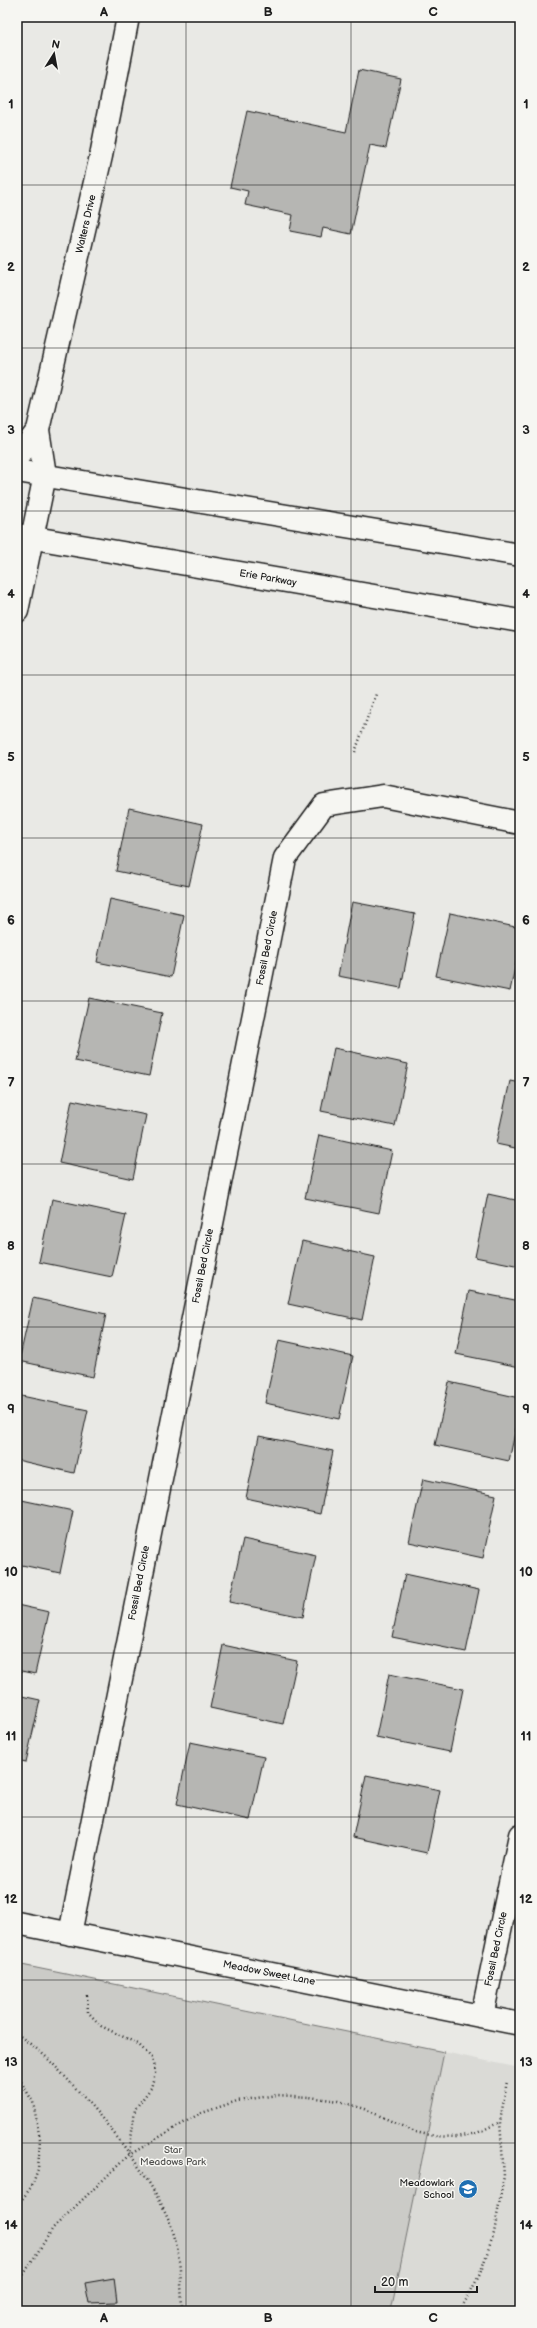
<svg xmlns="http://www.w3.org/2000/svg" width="537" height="2328" viewBox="0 0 537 2328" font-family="'Balsamiq Sans',sans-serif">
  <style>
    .built { fill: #dadad6 }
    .green { fill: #cbcbc7; stroke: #747472 }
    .building { fill: #b6b6b3; stroke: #1c1c1c }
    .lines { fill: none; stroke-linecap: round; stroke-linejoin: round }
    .minor-casing { stroke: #1c1c1c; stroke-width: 25 }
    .major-casing { stroke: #1c1c1c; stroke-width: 25 }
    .path { stroke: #1c1c1c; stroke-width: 2.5; stroke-dasharray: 1 3; stroke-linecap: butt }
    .minor { stroke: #f6f6f2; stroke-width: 22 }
    .major { stroke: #f6f6f2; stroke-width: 22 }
    .grid { fill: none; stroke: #1c1c1c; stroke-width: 1; stroke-opacity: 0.55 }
    .labels { text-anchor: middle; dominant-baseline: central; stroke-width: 3; stroke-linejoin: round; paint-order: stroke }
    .street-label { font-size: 10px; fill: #1c1c1c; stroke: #f6f6f2 }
    .park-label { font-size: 10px; fill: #51514f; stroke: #f6f6f2 }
    .poi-label { font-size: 10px; fill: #1c1c1c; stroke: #f6f6f2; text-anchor: end }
    .neatline { fill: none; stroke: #1c1c1c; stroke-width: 1.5 }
    .grid-label { font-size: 13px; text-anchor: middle; font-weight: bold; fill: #1c1c1c }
  </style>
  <rect width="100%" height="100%" fill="#e9e9e5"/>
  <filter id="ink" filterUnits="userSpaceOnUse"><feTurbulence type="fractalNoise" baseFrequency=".025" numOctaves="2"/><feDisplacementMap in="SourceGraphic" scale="8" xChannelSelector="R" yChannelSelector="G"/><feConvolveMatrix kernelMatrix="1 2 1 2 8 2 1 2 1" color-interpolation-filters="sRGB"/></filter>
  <g filter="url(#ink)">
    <path class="built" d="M444,2052L520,2068V2311H391Z"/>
    <path class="green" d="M17,1964L444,2052L391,2311H17Z"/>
    <path class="building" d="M359,70L401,79L386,148L370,145L351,234L323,228L321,237L290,231L293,215L245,205L248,191L230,187L247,111L346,132Z
      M129,808L203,824L189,886L116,871Z
      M110,899L184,915L171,977L97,962Z
      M352,902L415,914L401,988L338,976Z
      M450,913L520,928V944L510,991L436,976Z
      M89,998L162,1013L149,1076L75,1061Z
      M334,1048L408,1064L395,1126L321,1111Z
      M510,1081L520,1083V1149L496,1144Z
      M72,1100L146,1115L133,1179L59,1163Z
      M319,1135L392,1151L379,1213L305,1198Z
      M488,1194L520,1201V1266L475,1257Z
      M52,1199L126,1215L112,1277L39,1262Z
      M302,1241L375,1257L362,1320L288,1304Z
      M469,1291L520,1301V1367L456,1354Z
      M33,1298L106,1314L93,1377L19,1361Z
      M279,1340L353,1356L339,1419L265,1403Z
      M449,1382L520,1398V1409L509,1461L435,1445Z
      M17,1395L88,1410L74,1473L17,1460Z
      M259,1436L333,1451L320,1514L246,1498Z
      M423,1479L496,1495L483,1558L409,1542Z
      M17,1499L73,1511L60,1573L17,1564Z
      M243,1539L316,1555L303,1617L229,1602Z
      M405,1574L479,1590L466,1652L392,1637Z
      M17,1605L49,1612L35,1674L17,1670Z
      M223,1645L297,1661L283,1724L210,1708Z
      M389,1674L463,1689L450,1752L376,1737Z
      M17,1695L40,1700L26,1762L17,1760Z
      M190,1742L264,1757L250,1820L177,1804Z
      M366,1775L440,1790L427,1853L353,1837Z
      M114,2278L117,2302L89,2303L85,2283Z"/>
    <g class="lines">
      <defs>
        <path id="minor" d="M17,458L38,430
          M17,611L45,475L38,430L101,156L128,17
          M17,1923L520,2024
          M70,1934L285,858L324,805L383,796L520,823
          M482,2016L520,1835"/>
        <path id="major" d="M17,471L520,555
          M17,535L520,621"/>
      </defs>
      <use href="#minor" class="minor-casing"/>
      <use href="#major" class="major-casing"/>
      <path class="path" d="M355,752L376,694
        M87,1995L88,2012L101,2026L138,2044L152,2058L155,2073L151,2088L135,2109L129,2154
        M17,2034C29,2043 42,2052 52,2063C92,2104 145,2166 168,2218C181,2248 181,2280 182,2311
        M17,2075L33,2102L40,2139L38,2169L32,2186L17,2206
        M17,2285L53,2228L129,2155L199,2114L237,2101L277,2095L309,2097L339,2101L365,2109L415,2132L435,2136L456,2137L477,2133L500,2122
        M460,2311L480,2274L494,2233L504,2176L500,2122L507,2081"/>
      <use href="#minor" class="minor"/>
      <use href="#major" class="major"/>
    </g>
  </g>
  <path class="grid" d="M186,17V2311M351,17V2311M17,185H520M17,348H520M17,511H520M17,675H520M17,838H520M17,1001H520M17,1164H520M17,1327H520M17,1490H520M17,1653H520M17,1817H520M17,1980H520M17,2143H520"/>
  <defs>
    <symbol id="school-disc" viewBox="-11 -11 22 22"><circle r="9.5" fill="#1f6fb2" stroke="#f6f6f2"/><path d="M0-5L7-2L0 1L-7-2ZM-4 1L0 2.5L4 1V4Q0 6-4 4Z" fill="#fff"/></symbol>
  </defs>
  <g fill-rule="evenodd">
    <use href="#school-disc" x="457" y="2178" width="22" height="22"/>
  </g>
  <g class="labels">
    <g class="street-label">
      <text transform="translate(86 224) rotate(-77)">Walters Drive</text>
      <text transform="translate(268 578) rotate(10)">Erie Parkway</text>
      <text transform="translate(267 948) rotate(-79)">Fossil Bed Circle</text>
      <text transform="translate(203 1266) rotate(-79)">Fossil Bed Circle</text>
      <text transform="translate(139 1583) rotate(-79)">Fossil Bed Circle</text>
      <text transform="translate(496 1949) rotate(-78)">Fossil Bed Circle</text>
      <text transform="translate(269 1973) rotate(11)">Meadow Sweet Lane</text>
    </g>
    <g class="park-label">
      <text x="173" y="2150">Star<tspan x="173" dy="12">Meadows Park</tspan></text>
    </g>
    <g class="poi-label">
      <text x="454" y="2183">Meadowlark<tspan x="454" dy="12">School</tspan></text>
    </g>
  </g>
  <rect width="537" height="2328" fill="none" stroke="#f6f6f2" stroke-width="44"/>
  <g transform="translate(54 54) rotate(11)" stroke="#f6f6f2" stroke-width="3" paint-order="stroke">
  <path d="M0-3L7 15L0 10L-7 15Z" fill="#1c1c1c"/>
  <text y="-6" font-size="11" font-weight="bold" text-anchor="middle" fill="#1c1c1c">N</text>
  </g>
  <path d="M375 2286v6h102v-6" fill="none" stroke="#1c1c1c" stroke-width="2"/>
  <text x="381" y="2286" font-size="12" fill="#1c1c1c" stroke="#f6f6f2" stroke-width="3" paint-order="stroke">20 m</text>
  <rect x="22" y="22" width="493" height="2284" class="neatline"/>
  <g class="grid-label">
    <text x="104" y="16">A</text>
    <text x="268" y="16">B</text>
    <text x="433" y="16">C</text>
    <text x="11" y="108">1</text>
    <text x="526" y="108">1</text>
    <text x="11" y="271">2</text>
    <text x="526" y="271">2</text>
    <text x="11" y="434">3</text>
    <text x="526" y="434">3</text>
    <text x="11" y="598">4</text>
    <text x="526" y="598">4</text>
    <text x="11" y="761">5</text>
    <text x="526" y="761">5</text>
    <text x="11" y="924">6</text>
    <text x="526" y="924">6</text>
    <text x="11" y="1087">7</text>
    <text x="526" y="1087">7</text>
    <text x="11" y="1250">8</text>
    <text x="526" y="1250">8</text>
    <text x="11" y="1413">9</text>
    <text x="526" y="1413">9</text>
    <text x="11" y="1576">10</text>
    <text x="526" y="1576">10</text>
    <text x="11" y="1740">11</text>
    <text x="526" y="1740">11</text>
    <text x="11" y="1903">12</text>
    <text x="526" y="1903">12</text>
    <text x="11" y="2066">13</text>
    <text x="526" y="2066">13</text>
    <text x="11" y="2229">14</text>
    <text x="526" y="2229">14</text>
    <text x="104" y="2322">A</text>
    <text x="268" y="2322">B</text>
    <text x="433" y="2322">C</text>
  </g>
</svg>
